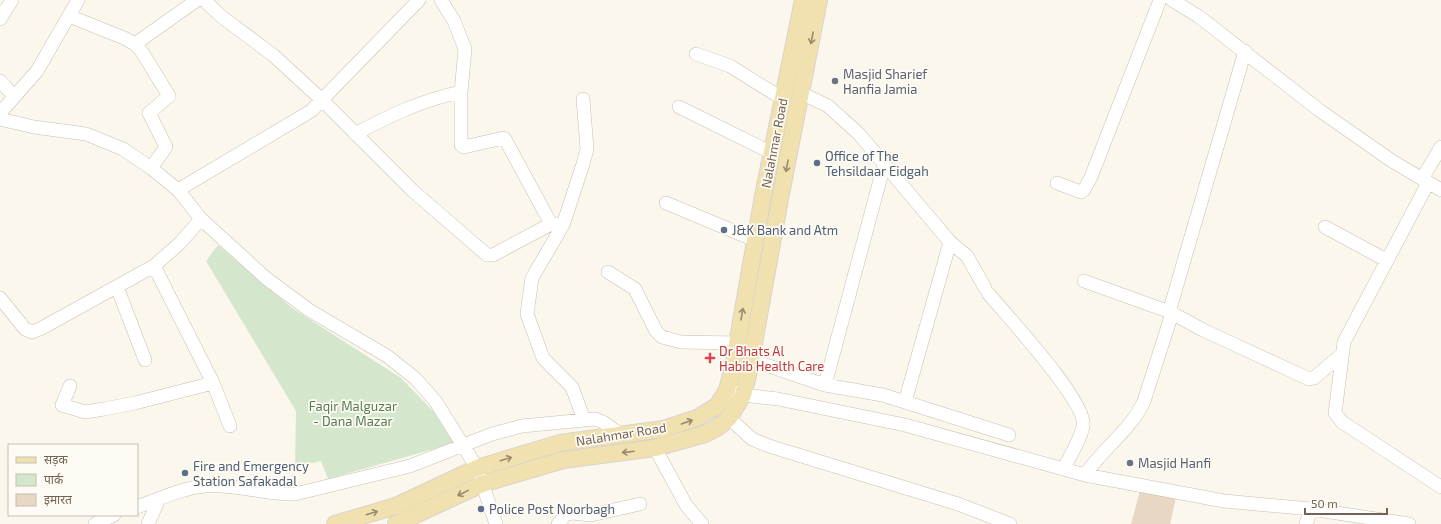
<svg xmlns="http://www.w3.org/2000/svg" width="1441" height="524" viewBox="0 0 1441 524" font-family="'Exo 2','Noto Sans Devanagari',sans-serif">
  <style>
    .green { fill: #d4e7cd }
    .building { fill: #e8d7c3 }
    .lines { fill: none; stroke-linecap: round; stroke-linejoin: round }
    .minor-casing { stroke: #cabfb1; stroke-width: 14 }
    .major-casing { stroke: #d8d3cf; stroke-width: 18 }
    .minor { stroke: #fff; stroke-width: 13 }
    .major { stroke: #f1e1af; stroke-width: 16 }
    .oneway { stroke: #9a896e }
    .worship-dot { fill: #6b7280; stroke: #fdfbf4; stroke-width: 1.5 }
    .service-dot { fill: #5c6f8a; stroke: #fdfbf4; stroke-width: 1.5 }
    .health-dot { fill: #e0444e; stroke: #fdfbf4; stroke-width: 1.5 }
    .labels { text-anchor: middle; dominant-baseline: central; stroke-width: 3.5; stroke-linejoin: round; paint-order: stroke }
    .worship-label { font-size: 13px; fill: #5b616d; stroke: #fdfbf4; text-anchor: start }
    .street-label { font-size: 13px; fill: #746352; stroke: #fdfbf4 }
    .service-label { font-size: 13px; fill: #4e5e75; stroke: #fdfbf4; text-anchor: start }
    .health-label { font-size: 13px; fill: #be3a42; stroke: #fdfbf4; text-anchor: start }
    .park-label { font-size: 13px; fill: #557d4f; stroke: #fdfbf4 }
  </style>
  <rect width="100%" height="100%" fill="#fbf7ed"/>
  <path class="green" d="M218,245L292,308L401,378L434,412L455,443L328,479L321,461L295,467L296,411L206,261Z"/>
  <path class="building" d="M1141,487L1177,493L1170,524H1131Z"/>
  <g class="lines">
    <defs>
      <path id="minor" d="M204,0L222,17L273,55L323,101L413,191L487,255H493L551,224L563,225
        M441,0L454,21L465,49L461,92V145L464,147L503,138L505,139L551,224
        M1172,0L1198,16L1319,110L1392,161L1441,190
        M69,16L124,38L135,44
        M0,19L12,0
        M696,54L730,66L783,99
        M0,81L14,96
        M801,93L828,106L859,134L950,242
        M583,99L587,149L583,164L563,225L532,278L527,314L543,358L572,387L584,420
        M679,107L772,153
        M0,113L37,71L78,0
        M0,119L34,127L86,134L123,149L151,168L178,190L201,219L267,279L309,310L387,356L416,379L436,402L477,468L496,524
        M355,134C391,115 422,100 461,92
        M151,168L166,147L149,113L169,96L142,52L135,44L197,0
        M1422,179L1441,147
        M1057,183L1081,192L1084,190L1091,177L1160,0
        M1428,183L1344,342L1335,413L1342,422L1441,487
        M178,190L311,111L419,0
        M666,203L755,240
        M1325,227L1386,260
        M154,266L213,383L230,426
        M608,272L635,289L656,331L662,337L681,342L737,343
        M1084,281L1170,312L1203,330L1309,379L1314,378L1341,355
        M117,287L145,360
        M988,293C1005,314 1088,402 1083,426C1081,439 1070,456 1064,468
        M0,298L25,329L32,332L40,329L154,266L180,243L201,219
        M751,360L825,385L883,395L1009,435
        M825,385L884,165
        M70,386L62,405L85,412L104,409L135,403L213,383
        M727,390L743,395L778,399L905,425L1085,475L1224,501L1311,509L1409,524
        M905,402L950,242L967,256L985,288
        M729,418L752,439L769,446L958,504L1010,524
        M655,448L686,505L702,524
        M1085,475C1102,449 1131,430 1144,401L1170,320V309L1245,51
        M137,507C159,499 182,488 205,486C235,483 265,495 295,494L410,466L492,434L522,426L595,419L603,422L621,435
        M95,524L114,515
        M148,524L159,499
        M558,524L566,514L573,513L591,515L640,504
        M1306,524L1311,509"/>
      <path id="major" d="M335,524L396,506L477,468L560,443L663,429L697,418L717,406L727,390L733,367L763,196L803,0
        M396,524L482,484L563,460L655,448L705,434L717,428L729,418L743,395L749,371L780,199L819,0"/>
    </defs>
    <use href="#minor" class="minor-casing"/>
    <use href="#major" class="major-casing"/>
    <use href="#minor" class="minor"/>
    <use href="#major" class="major"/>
  </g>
  <defs><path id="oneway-shaft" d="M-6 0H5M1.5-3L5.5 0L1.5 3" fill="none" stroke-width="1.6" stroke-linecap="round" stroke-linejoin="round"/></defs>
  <g class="oneway">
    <use href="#oneway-shaft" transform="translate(812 38) rotate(101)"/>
    <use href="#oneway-shaft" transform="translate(787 166) rotate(101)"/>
    <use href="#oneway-shaft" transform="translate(742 314) rotate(-80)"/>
    <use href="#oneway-shaft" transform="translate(687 422) rotate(-19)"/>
    <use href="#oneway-shaft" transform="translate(628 452) rotate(173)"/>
    <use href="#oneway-shaft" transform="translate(506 459) rotate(-17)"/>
    <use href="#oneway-shaft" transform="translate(463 493) rotate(154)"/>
    <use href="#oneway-shaft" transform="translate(372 513) rotate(-17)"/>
  </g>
  <g class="worship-dot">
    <circle cx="835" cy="81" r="4"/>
    <circle cx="1130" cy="463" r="4"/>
  </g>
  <g class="service-dot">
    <circle cx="817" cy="163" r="4"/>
    <circle cx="724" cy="230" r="4"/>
    <circle cx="185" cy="473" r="4"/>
    <circle cx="481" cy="509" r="4"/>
  </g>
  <path class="health-dot" d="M708 352h4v4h4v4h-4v4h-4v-4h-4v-4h4z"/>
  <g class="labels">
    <g class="worship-label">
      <text x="843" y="74">Masjid Sharief<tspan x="843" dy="15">Hanfia Jamia</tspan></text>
      <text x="1138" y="463">Masjid Hanfi</text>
    </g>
    <g class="street-label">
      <text transform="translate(774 143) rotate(-79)">Nalahmar Road</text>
      <text transform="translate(621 434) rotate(-9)">Nalahmar Road</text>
    </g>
    <g class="service-label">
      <text x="825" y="156">Office of The<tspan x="825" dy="15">Tehsildaar Eidgah</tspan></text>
      <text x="732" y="230">J&amp;K Bank and Atm</text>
      <text x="193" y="466">Fire and Emergency<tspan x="193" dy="15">Station Safakadal</tspan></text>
      <text x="489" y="509">Police Post Noorbagh</text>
    </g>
    <g class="health-label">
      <text x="719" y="351">Dr Bhats Al<tspan x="719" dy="15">Habib Health Care</tspan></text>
    </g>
    <g class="park-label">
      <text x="353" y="406">Faqir Malguzar<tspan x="353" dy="15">- Dana Mazar</tspan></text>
    </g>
  </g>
  <rect x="8" y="444" width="130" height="72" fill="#fdfbf4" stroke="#c6beb3"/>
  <rect x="16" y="457" width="20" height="6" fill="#f1e1af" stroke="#c6beb3"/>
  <text x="44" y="464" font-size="12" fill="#746352">सड़क</text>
  <rect x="16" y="474" width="20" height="12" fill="#d4e7cd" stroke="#c6beb3"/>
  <text x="44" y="484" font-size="12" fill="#746352">पार्क</text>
  <rect x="16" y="494" width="20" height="12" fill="#e8d7c3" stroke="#c6beb3"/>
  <text x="44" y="504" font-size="12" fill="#746352">इमारत</text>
  <path d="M1305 508v6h82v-6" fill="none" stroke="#746352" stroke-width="2"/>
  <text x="1311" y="508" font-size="12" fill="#746352" stroke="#fdfbf4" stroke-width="3" paint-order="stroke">50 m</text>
</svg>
